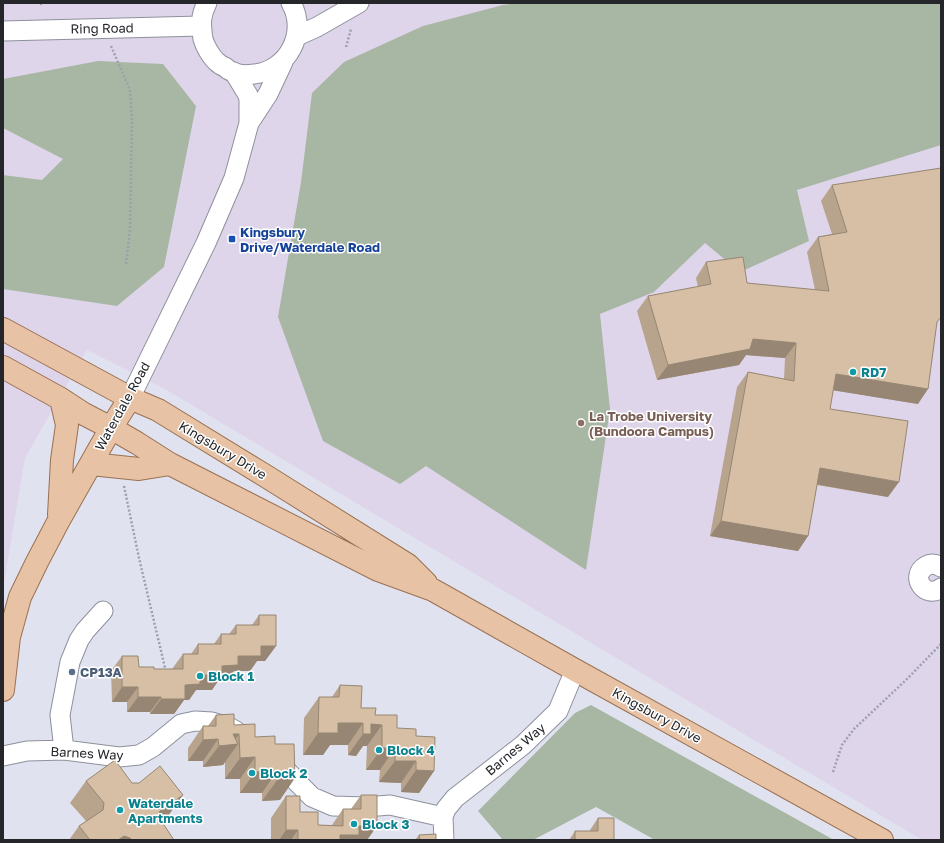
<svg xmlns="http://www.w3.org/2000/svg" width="944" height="843" viewBox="0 0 944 843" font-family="'Golos Text',sans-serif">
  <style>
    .education { fill: #dfd5ea }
    .green { fill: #a8b6a4 }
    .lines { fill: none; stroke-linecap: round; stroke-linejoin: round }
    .minor-casing { stroke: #8e919c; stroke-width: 21 }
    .major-casing { stroke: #9a7152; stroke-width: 24 }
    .path { stroke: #9da0a9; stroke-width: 2.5; stroke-dasharray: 2 2; stroke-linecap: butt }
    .minor { stroke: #fff; stroke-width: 19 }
    .major { stroke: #e8c2a4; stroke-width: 22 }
    .wall { fill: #b8a48d }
    .shaded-wall { fill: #968673 }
    .building { fill: #d6bfa4; stroke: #968673 }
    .transit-dot { fill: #1a4fb4; stroke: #fff; stroke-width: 1.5 }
    .culture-dot { fill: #0f9aa8; stroke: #fff; stroke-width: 1.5 }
    .education-dot { fill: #8d6e63; stroke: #fff; stroke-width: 1.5 }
    .service-dot { fill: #5c6f8a; stroke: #fff; stroke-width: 1.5 }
    .labels { text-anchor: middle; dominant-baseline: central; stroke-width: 3; stroke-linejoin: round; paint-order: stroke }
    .street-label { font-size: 13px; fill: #24262a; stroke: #fff }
    .transit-label { font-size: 13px; font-weight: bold; fill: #164399; stroke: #fff; text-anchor: start }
    .culture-label { font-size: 13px; font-weight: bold; fill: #0d838f; stroke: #fff; text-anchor: start }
    .education-label { font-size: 13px; font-weight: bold; fill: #785e54; stroke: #fff; text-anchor: start }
    .service-label { font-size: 13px; font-weight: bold; fill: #4e5e75; stroke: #fff; text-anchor: start }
  </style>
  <rect width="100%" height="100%" fill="#e0e3ef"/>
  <path class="education" d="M3,3H941V840H922L163,388L87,350L25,458L3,589Z"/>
  <path class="green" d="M518,3H941V145L797,190L809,241L740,272L705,243L654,292L600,314L610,409L586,570L426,466L400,484L323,441L278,317L301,182L312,93L344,62L423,26L503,5Z
    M98,61L163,64L196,106L164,267L117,306L3,289V175L42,180L63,159L3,128V79Z
    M591,705L697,764L834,840H655L596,807L533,840H503L478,811L575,713Z"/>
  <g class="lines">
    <defs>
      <path id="minor" d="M207,3C200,16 201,25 203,39C205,46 211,57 217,62C219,64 222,66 225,67C227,69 230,71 233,72C239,75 247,75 254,74C288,71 308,32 291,3
        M3,31L201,26
        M297,36L317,27L359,3
        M249,123L268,94L283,62
        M130,398L206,243L234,178L249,123V100L248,95L234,72
        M941,567C936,564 931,563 926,566C909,576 925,600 941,588
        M64,750L60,715L70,662L79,640L85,631L103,611
        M3,756L27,751L64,750L119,757L139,755L153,747L181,724L195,721L212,722L229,727L236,731
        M277,760L297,782L312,797L333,806L366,807L390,805L443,817
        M444,840L443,817L446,809L455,798L523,745L558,711L575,670"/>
      <path id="major" d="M3,329L130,398L158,410L264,475L408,565L426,583
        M3,367L61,399L84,414L111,428L137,443L170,464L378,570L433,590L575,670L882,840
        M91,464L139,469L170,464
        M59,515L62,460L67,425L61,399
        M3,690L9,637L20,597L37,562L59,520L111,428L130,398"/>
    </defs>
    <use href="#minor" class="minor-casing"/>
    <use href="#major" class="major-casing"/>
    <path class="path" d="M40,4L44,3
      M111,46L130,90L132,120L130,230L126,264
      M346,47L351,29
      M124,486L139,558L166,672
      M833,772L842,745L854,729L906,680L941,644"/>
    <use href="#minor" class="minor"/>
    <use href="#major" class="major"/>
  </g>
  <path class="wall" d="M832,185L937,322L918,404L833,390L830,409L888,497L817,485L808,536L798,551L710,536L737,387L748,372L784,379L785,358L746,355L739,365L657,380L637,311L648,296L698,287L696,278L706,262L747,283L815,290L807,252L818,237L832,234L821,201Z
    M259,615L276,646L265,661H257L250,671H234L227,680L218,681L212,690H196L189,700H184L174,714H150V712H127V702H112L111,671L122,656L139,667L154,669H172L183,654H191L198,644H214L221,634H229L236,625H252Z
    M340,685L361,708L375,715L397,728L416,736L434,771L419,793L401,792V783L379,782L380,770H366L367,746H363L356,756L348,755V745H330L323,755H303L304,718L319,697H332Z
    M216,715L255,737L275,744L280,800L262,801V793H240V779H225V762L223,765L203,767V761H188V748L203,726H208Z
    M86,781L132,783L168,816L161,821L174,840H69L79,826L86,821L70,803Z
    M361,795L377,826L367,840H271V818L286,796L300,812L318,825H332L343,809H351Z
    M598,818L614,840H569L575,831H590V830Z
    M419,835L436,840H415Z"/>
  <path class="shaded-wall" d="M753,339L796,343L785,358L746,355L739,365L657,380L668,365Z
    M836,374L928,389L918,404L825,389Z
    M820,468L899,482L888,497L809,483Z
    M721,521L808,536L798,551L710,536Z
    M261,646H276L265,661H257L250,671H234L227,680L218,681L212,690H196L189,700H184L174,714H150L161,699L185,685L200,675L222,666L238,656Z
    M122,687H138L127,702H112Z
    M138,697H161L150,712H127Z
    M338,723H363L348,745H330L323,755H303L318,733Z
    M371,724L382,725L367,746H363L356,756L348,755L363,734Z
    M233,734H239L232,744H238L223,765L203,767L219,746Z
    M218,739L203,761H188L203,740Z
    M382,748H395L380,770H366Z
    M255,757L240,779H225L240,758Z
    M395,761H416L401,783L379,782Z
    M416,770L434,771L419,793L401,792Z
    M277,771L262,793H240L255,772Z
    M295,778L280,800L262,801L278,779Z
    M183,795L168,816L145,833L160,811Z
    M359,826H377L367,840H336L340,835Z
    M286,830H298L291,840H279Z
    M124,836L130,838L129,840H118Z"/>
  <path class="building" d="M941,168V317L937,322L928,389L836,374L830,409L908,421L899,482L820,468L808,536L721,521L748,372L794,381L796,343L753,339L750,349L668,365L648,296L711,284L706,262L743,257L747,283L829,291L818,237L847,232L832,185Z
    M259,615H276V646H261V656H238V665L222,666V675H200V684L185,685V699H161V697H138V687H122V656H138L139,667H154V669H183V654H198V644H221V634H236V625H259Z
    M340,685L362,686L361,708H376L375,715H397V728L416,729V736L435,737L434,771L416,770V761H395V748H382V725L371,724V734H363V723H338V733H318L319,697H339Z
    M234,714V725L255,724V737L275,736V744H294L295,778L278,779L277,771L255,772V757L240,758L239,734H233L238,744L219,746L218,739L203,740V726H216V715Z
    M115,760L132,783H139L160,766L183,795L160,811L158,816L174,840H132L130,838L124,836L118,840H90L79,826L103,810L104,803L86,781Z
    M361,795H377V826H359V835H340V840H298V830H286V796H300V812H318V825L343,826V809H361Z
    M598,818H614V840H575V831H598Z
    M436,834V840H420L419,835Z"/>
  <rect class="transit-dot" x="228" y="235" width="8" height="8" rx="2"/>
  <g class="culture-dot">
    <circle cx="853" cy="372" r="4"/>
    <circle cx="200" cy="676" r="4"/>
    <circle cx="379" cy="750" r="4"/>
    <circle cx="252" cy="773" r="4"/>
    <circle cx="120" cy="810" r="4"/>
    <circle cx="354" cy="824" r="4"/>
  </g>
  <circle class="education-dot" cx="581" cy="423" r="4"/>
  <circle class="service-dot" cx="72" cy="672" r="4"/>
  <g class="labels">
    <g class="street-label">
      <text transform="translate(102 28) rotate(-1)">Ring Road</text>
      <text transform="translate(122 406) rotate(-61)">Waterdale Road</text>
      <text transform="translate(223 450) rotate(31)">Kingsbury Drive</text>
      <text transform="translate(657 715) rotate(29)">Kingsbury Drive</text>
      <text transform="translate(515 749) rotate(-40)">Barnes Way</text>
      <text transform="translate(87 753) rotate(3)">Barnes Way</text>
    </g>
    <g class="transit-label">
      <text x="240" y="232">Kingsbury<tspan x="240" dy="15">Drive/Waterdale Road</tspan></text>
    </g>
    <g class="culture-label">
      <text x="861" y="372">RD7</text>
      <text x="208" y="676">Block 1</text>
      <text x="387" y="750">Block 4</text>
      <text x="260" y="773">Block 2</text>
      <text x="128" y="803">Waterdale<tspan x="128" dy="15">Apartments</tspan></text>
      <text x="362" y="824">Block 3</text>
    </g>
    <g class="education-label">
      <text x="589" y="416">La Trobe University<tspan x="589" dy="15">(Bundoora Campus)</tspan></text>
    </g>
    <g class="service-label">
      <text x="80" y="672">CP13A</text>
    </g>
  </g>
  <rect width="944" height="843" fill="none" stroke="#24262a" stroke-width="8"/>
</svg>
